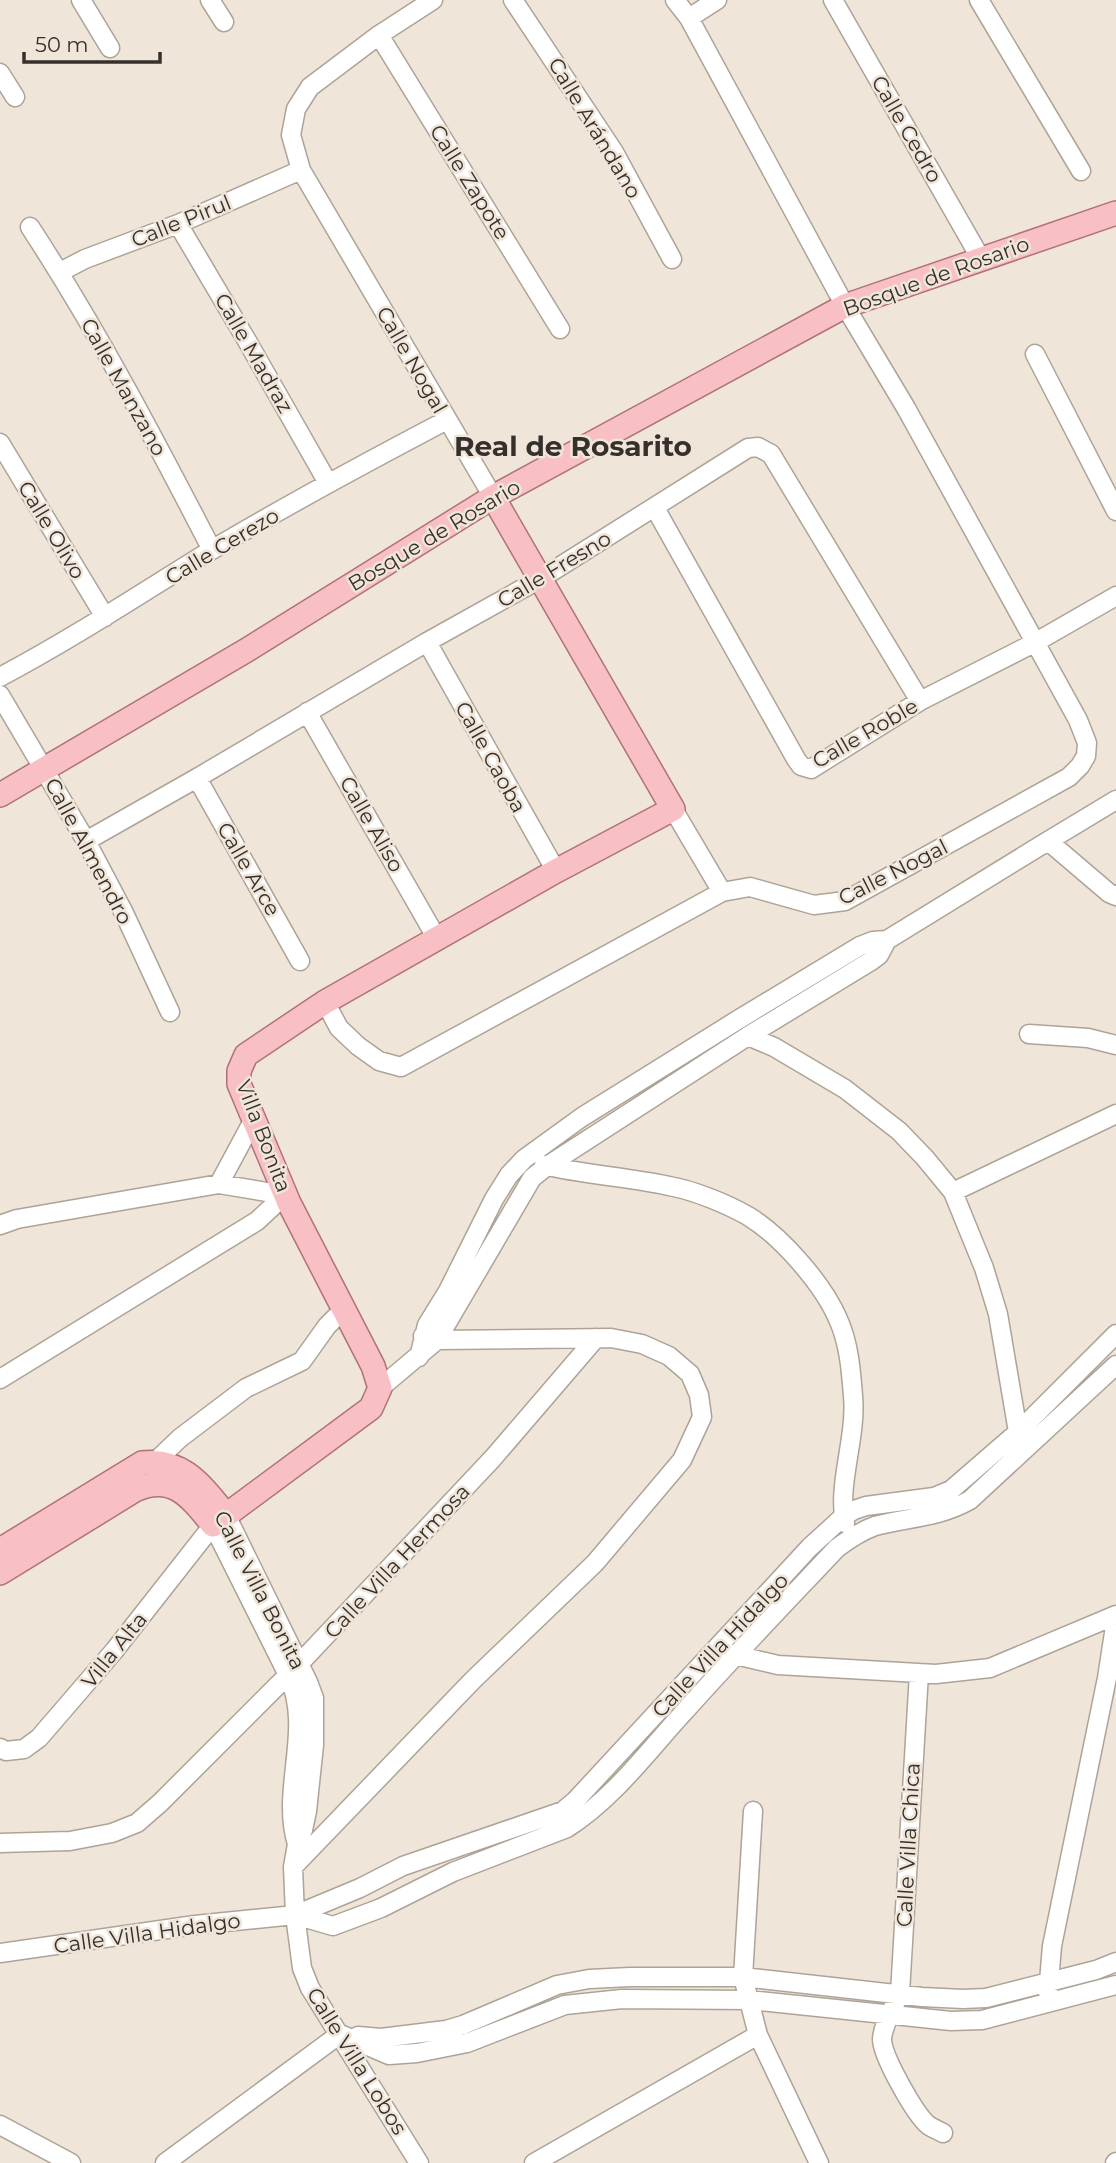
<svg xmlns="http://www.w3.org/2000/svg" width="1116" height="2163" viewBox="0 0 1116 2163" font-family="Montserrat,sans-serif">
  <style>
    .lines { fill: none; stroke-linecap: round; stroke-linejoin: round }
    .minor-casing { stroke: #ada397; stroke-width: 21 }
    .major-casing { stroke: #b17275; stroke-width: 26 }
    .minor { stroke: #fff; stroke-width: 18 }
    .major { stroke: #f8bfc4; stroke-width: 23 }
    .labels { text-anchor: middle; dominant-baseline: central; stroke-width: 5; stroke-linejoin: round; paint-order: stroke }
    .street-label { font-size: 21px; fill: #35302c; stroke: #f0e5d9 }
    .district-label { font-size: 28px; font-weight: bold; fill: #35302c; stroke: #f0e5d9 }
  </style>
  <rect width="100%" height="100%" fill="#f0e5d9"/>
  <g class="lines">
    <defs>
      <path id="minor" d="M81,0L110,48
        M210,0L224,22
        M433,0L379,35L310,87L296,109L291,135L301,170L493,497
        M513,0L614,152L672,259
        M833,0L981,259
        M979,0L1081,171
        M689,18L717,0
        M379,35L560,329
        M0,73L15,97
        M178,224L246,339L328,483
        M30,227C98,331 155,440 212,550
        M60,272L85,259L178,224L301,170
        M1035,354L1116,511
        M0,443L105,617
        M655,508L796,759L801,766L811,769L920,701L1036,642L1116,596
        M427,642L556,871
        M0,677C72,639 140,594 210,551C287,505 367,462 447,420
        M0,695L86,841L124,913L170,1012
        M307,712L436,937
        M197,778L300,961
        M673,809L722,892
        M86,841L197,778L427,642L540,579L748,448L758,447L771,454L920,701
        M1048,841L1116,800
        M325,1002L339,1028L358,1046L379,1061L401,1067L722,892L750,887L814,905L845,901L1069,777L1080,766L1086,756L1087,743L1078,720L906,408L845,306L689,18L675,0
        M1029,1034L1088,1038L1116,1045
        M748,1036L774,1047L845,1089L899,1131L925,1158L953,1192L984,1268L998,1314L1018,1432
        M544,1165C585,1175 628,1177 669,1186C693,1190 727,1204 748,1216C781,1236 823,1284 838,1319C849,1343 851,1370 853,1396C857,1437 837,1484 845,1523
        M219,1184L254,1119
        M953,1192L1116,1114
        M0,1225L17,1219L219,1184L285,1195
        M419,1357L427,1325L448,1291L494,1199L509,1175L524,1159L582,1117L736,1021L860,946L873,941L887,940L1048,841L1109,893L1116,896
        M0,1379L257,1221L285,1195
        M380,1388L437,1340L532,1178L547,1166L748,1036L871,961L879,955L887,940
        M158,1473L156,1461L180,1438L246,1388L302,1361L327,1326L344,1309
        M226,1515L308,1682L314,1698V1745L307,1811L303,1830L297,1844L293,1867L295,1915L302,1968L310,1988L419,2163
        M727,1653L778,1665L936,1674L990,1668L1116,1615
        M919,1673L900,1993C894,2007 883,2024 882,2039C882,2056 915,2114 928,2125C932,2128 938,2130 943,2133
        M0,1748L6,1751L24,1749L39,1738L114,1651L213,1525L288,1675C314,1729 280,1789 297,1844
        M753,1811L743,1977L758,2035L819,2163
        M0,1843L70,1841L112,1833L137,1823L160,1803L299,1664L493,1458L596,1338
        M293,1867L473,1680L595,1563L682,1460L702,1417L699,1395L690,1374L669,1356L642,1344L611,1338L437,1340L423,1336
        M295,1915L333,1926L381,1908L453,1872L567,1828C613,1799 648,1751 684,1712C734,1656 786,1602 837,1548C849,1539 861,1531 875,1526C909,1517 938,1518 970,1500L1116,1365
        M0,1953L195,1925L295,1915L360,1888L403,1866L563,1811L575,1801L810,1547L844,1516L854,1510L866,1506L934,1497L951,1490L1018,1432L1116,1334
        M1048,1993L1052,1946L1107,1678L1116,1620
        M340,2034L389,2055L417,2053L467,2043L565,2005L622,1999L750,2000L951,2021L982,2020L1116,1985
        M358,2036L381,2038L446,2030L463,2025L557,1985L589,1979L630,1977H743L922,1997L963,1999L986,1998L1096,1970L1116,1962
        M0,2125L71,2163
        M165,2163L340,2034
        M534,2163L758,2035
        M1115,2163L1116,2162"/>
      <path id="major" d="M0,795L247,650L493,497L845,306L1116,213
        M0,1550L142,1463C183,1458 202,1486 226,1515
        M0,1573L135,1490C173,1473 190,1497 213,1525L371,1408L380,1388L373,1366L289,1203L239,1084V1071L246,1055L325,1002L556,871L673,809L493,497"/>
    </defs>
    <use href="#minor" class="minor-casing"/>
    <use href="#major" class="major-casing"/>
    <use href="#minor" class="minor"/>
    <use href="#major" class="major"/>
  </g>
  <g class="labels">
    <g class="street-label">
      <text transform="translate(595 128) rotate(59)">Calle Arándano</text>
      <text transform="translate(907 129) rotate(60)">Calle Cedro</text>
      <text transform="translate(470 182) rotate(58)">Calle Zapote</text>
      <text transform="translate(181 221) rotate(-22)">Calle Pirul</text>
      <text transform="translate(936 276) rotate(-20)">Bosque de Rosario</text>
      <text transform="translate(254 353) rotate(60)">Calle Madraz</text>
      <text transform="translate(412 360) rotate(60)">Calle Nogal</text>
      <text transform="translate(124 387) rotate(61)">Calle Manzano</text>
      <text transform="translate(52 530) rotate(59)">Calle Olivo</text>
      <text transform="translate(434 535) rotate(-31)">Bosque de Rosario</text>
      <text transform="translate(222 546) rotate(-31)">Calle Cerezo</text>
      <text transform="translate(554 569) rotate(-31)">Calle Fresno</text>
      <text transform="translate(865 733) rotate(-30)">Calle Roble</text>
      <text transform="translate(491 757) rotate(61)">Calle Caoba</text>
      <text transform="translate(372 824) rotate(60)">Calle Aliso</text>
      <text transform="translate(89 851) rotate(62)">Calle Almendro</text>
      <text transform="translate(249 869) rotate(60)">Calle Arce</text>
      <text transform="translate(893 872) rotate(-27)">Calle Nogal</text>
      <text transform="translate(264 1136) rotate(69)">Villa Bonita</text>
      <text transform="translate(397 1561) rotate(-47)">Calle Villa Hermosa</text>
      <text transform="translate(260 1590) rotate(63)">Calle Villa Bonita</text>
      <text transform="translate(720 1645) rotate(-47)">Calle Villa Hidalgo</text>
      <text transform="translate(114 1650) rotate(-51)">Villa Alta</text>
      <text transform="translate(908 1845) rotate(-87)">Calle Villa Chica</text>
      <text transform="translate(147 1933) rotate(-8)">Calle Villa Hidalgo</text>
      <text transform="translate(357 2061) rotate(58)">Calle Villa Lobos</text>
    </g>
    <g class="district-label">
      <text x="573" y="446">Real de Rosarito</text>
    </g>
  </g>
  <path d="M24 52v10h136v-10" fill="none" stroke="#35302c" stroke-width="3.5"/>
  <text x="35" y="52" font-size="21" fill="#35302c" stroke="#f0e5d9" stroke-width="5" paint-order="stroke">50 m</text>
</svg>
